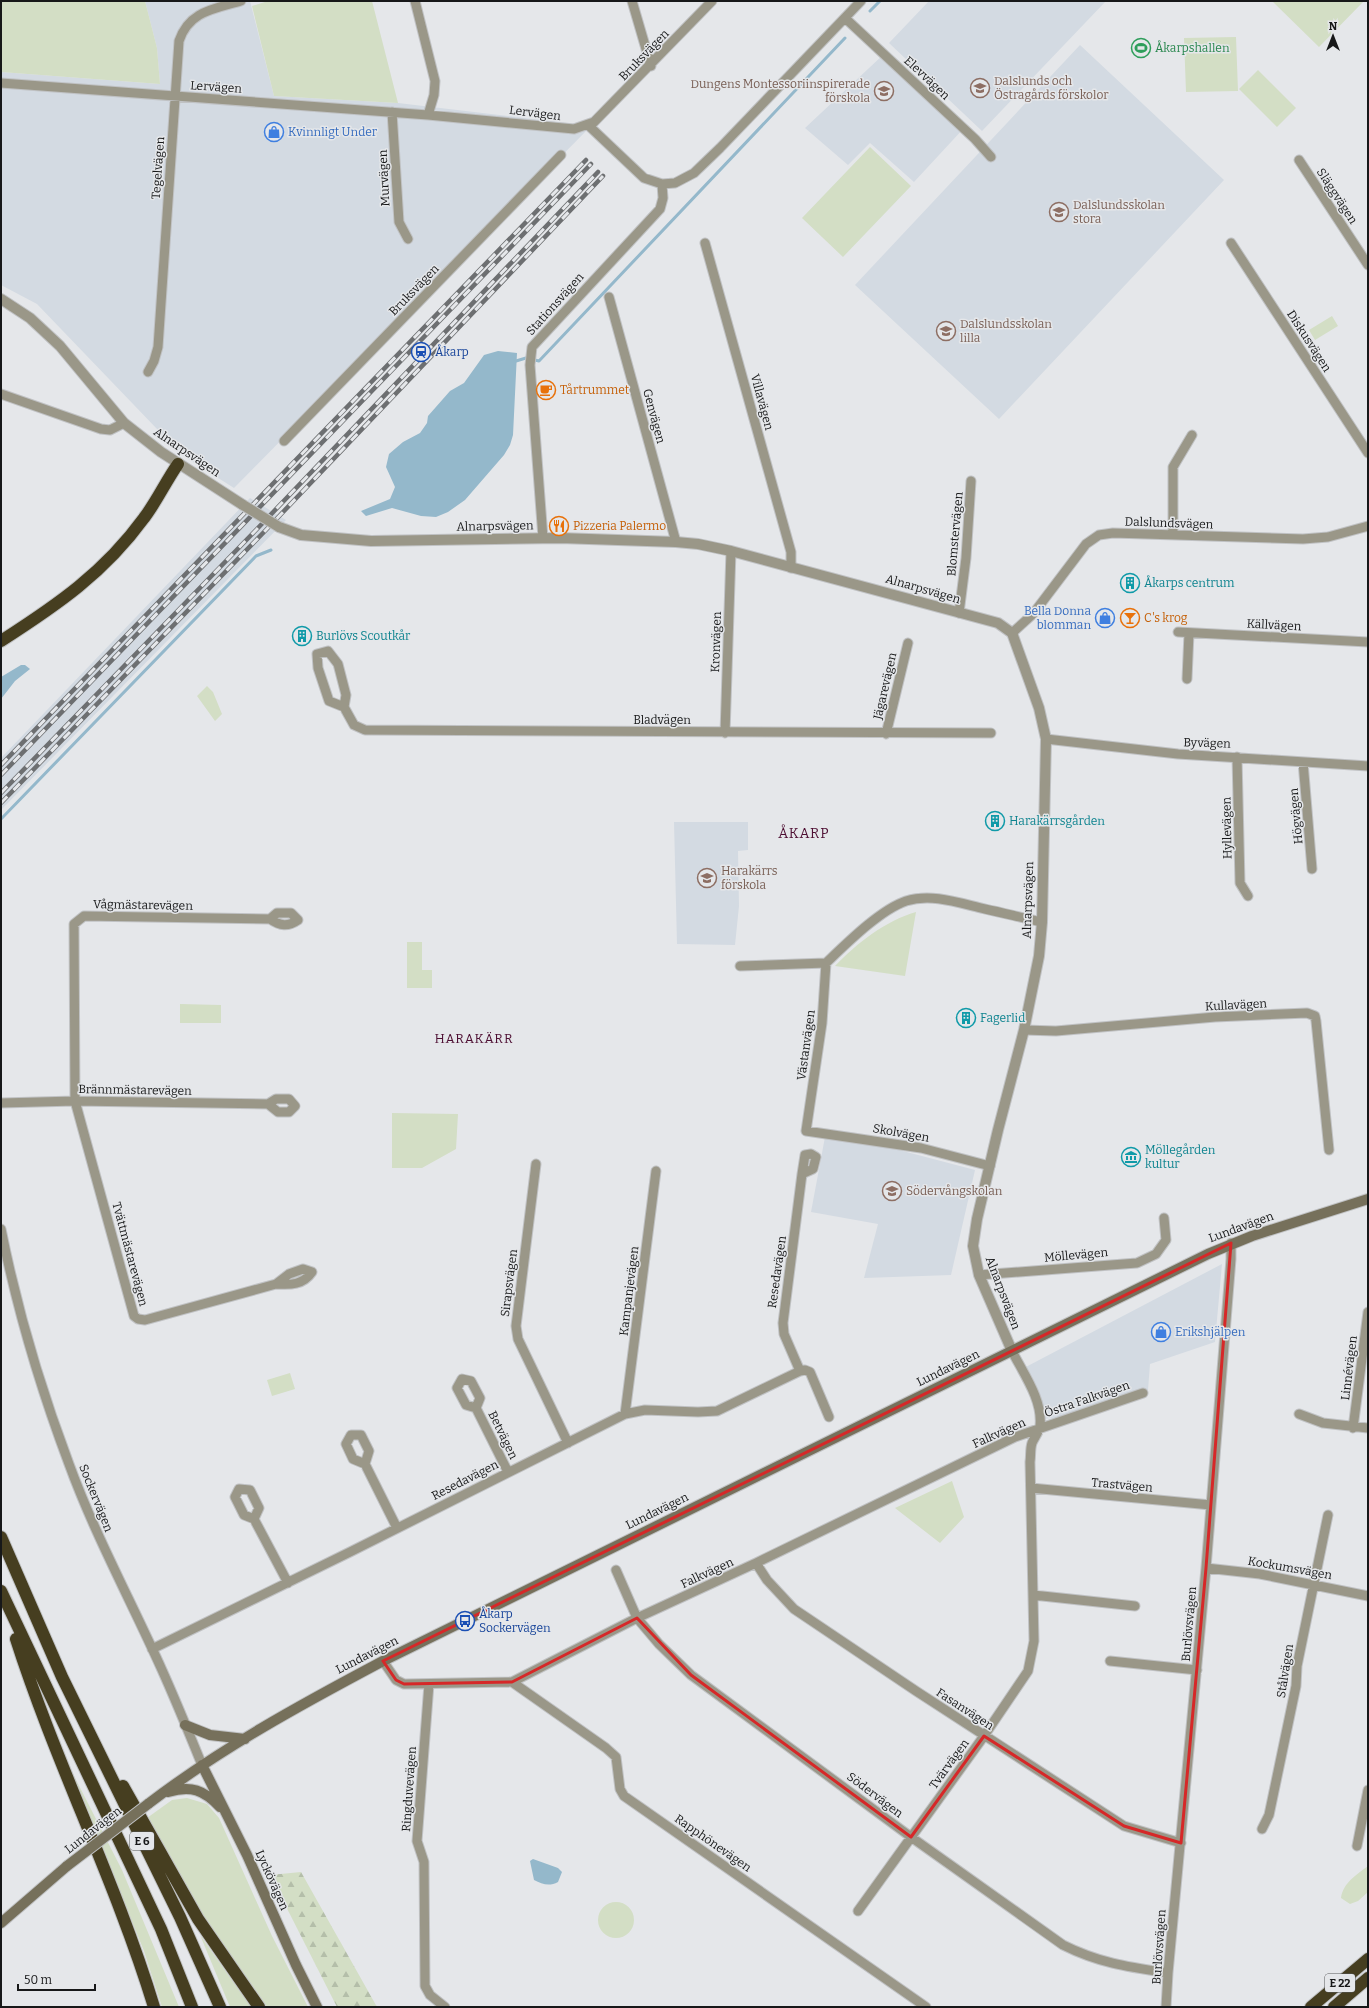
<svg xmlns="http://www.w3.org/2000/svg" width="1369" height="2008" viewBox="0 0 1369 2008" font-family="Bitter,serif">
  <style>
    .built { fill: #d3dae2 }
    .green { fill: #d3dec5 }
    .forest { fill: url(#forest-firs) }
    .water { fill: #94b8cb }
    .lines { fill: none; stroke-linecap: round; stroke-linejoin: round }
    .stream { stroke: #94b8cb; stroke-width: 3 }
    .minor-casing { stroke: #c0c2c4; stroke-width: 11 }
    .tertiary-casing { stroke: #c0c2c4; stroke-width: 12 }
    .secondary-casing { stroke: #c0c2c4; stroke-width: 12 }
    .motorway-casing { stroke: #c0c2c4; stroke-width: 14 }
    .minor { stroke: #9a9788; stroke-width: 9 }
    .tertiary { stroke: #9a9788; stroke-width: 10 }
    .secondary { stroke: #76705b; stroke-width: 10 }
    .motorway { stroke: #463e20; stroke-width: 12 }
    .rail-casing { stroke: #6d6f71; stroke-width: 4.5 }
    .rail { stroke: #e5e7ea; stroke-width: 3; stroke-dasharray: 9; stroke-linecap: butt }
    .tertiary-bridge-casing { stroke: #c0c2c4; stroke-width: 12; stroke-linecap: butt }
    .secondary-bridge-casing { stroke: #c0c2c4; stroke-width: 12; stroke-linecap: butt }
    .tertiary-bridge { stroke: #9a9788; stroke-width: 10 }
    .secondary-bridge { stroke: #76705b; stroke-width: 10 }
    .marked { fill: none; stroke: #d62828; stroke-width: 3; stroke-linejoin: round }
    .labels { text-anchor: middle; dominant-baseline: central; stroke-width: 3; stroke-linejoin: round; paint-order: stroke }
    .shield { fill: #e5e7ea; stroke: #555658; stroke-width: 1 }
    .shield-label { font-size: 11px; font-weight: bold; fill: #171819 }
    .leisure-label { font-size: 12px; fill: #27864d; stroke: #e5e7ea; text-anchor: start }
    .street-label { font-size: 12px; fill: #171819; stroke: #e5e7ea }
    .education-label { font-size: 12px; fill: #785e54; stroke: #e5e7ea; text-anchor: start }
    .shop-label { font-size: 12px; fill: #366cbe; stroke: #e5e7ea; text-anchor: start }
    .transit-label { font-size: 12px; fill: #164399; stroke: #e5e7ea; text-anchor: start }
    .food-label { font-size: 12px; fill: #c56008; stroke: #e5e7ea; text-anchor: start }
    .culture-label { font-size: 12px; fill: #0d838f; stroke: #e5e7ea; text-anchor: start }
    .neighbourhood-label { font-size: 13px; letter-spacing: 1px; fill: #4d0e32; stroke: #e5e7ea }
    .quarter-label { font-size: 14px; letter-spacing: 1px; fill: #4d0e32; stroke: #e5e7ea }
  </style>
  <defs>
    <pattern id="forest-firs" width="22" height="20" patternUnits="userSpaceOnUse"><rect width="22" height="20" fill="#d3dec5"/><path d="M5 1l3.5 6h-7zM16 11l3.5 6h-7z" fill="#b4bea9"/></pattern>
  </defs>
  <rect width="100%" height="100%" fill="#e5e7ea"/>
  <path class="built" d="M145,1H250L274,96L398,103L591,126L234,488L182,455L37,304L1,285V72L160,84L157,48Z
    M929,1H1106L982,131L889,43Z
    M1080,45L1224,180L999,419L855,285Z
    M884,54L964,128L914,182L870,143L848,165L805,128Z
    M250,498L286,520L1,810V758Z
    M674,822H748V850L738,851L739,906L735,945L677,944Z
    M825,1137L899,1150L975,1170L951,1275L864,1278L878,1224L811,1212Z
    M1222,1264L1215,1342L1150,1364L1148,1390L1077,1415L1044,1419L1022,1369Z"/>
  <path class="green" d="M1,1H145L157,48L160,84L1,72Z
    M268,1H372L398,103L274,96L252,6Z
    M1272,1H1364L1319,47Z
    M1236,37L1238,91L1186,92L1184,38Z
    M1258,70L1296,108L1277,127L1239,89Z
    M870,147L911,186L843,257L802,218Z
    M1332,316L1338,326L1315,340L1309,330Z
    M207,686L213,692L222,714L215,721L197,696Z
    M916,912L905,976L835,966C857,943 885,921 916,912Z
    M407,942H422V970H432V988H407Z
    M180,1004L221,1005V1023H180Z
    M392,1113L458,1114L456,1149L422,1168H392Z
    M290,1373L295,1389L272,1396L267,1380Z
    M952,1481L964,1517L940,1543L895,1508Z
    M68,1764L122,1870L179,2007H162L144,1951Z
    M187,1798L207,1804L219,1818L272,1936L308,2007H267L204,1918L147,1818L172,1800Z
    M1368,1866V1892L1358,1901L1350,1904L1341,1898C1343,1883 1356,1875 1368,1866Z
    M598 1920a18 18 0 1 1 36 0a18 18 0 1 1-36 0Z
    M200,1935L251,2007H230Z"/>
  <path class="forest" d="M301,1872L377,2007H337L270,1875Z"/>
  <path class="water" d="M498,351L517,353L513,435L510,445L504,455L465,500L448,512L436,517L421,516L392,508L366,516L361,511L390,499L395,487L386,467L389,454L403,442L420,433L427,423L428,416L450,391L464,383L484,355Z
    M21,665H25L30,669L15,681L1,699V677Z
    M533,1859L558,1868L562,1872L558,1882C549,1887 542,1884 534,1880L530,1861Z"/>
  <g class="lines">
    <path class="stream" d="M870,11L880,1
      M516,361L526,358L539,361L845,38
      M1,819L256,556L271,550"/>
    <defs>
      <path id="minor" d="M415,1L435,81L434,95L428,115
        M632,1L651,66
        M845,18L975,139L991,157
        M1,83L428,115L574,129L594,122L712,1
        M392,112L399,222L408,239
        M588,125L644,178L662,184L675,183L694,173L720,148L861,1
        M1299,160L1368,265
        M705,243L791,552V568
        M1231,243L1368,453
        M609,297L676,542
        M148,372L154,361L158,347L179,41C189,11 214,9 241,1
        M1,394L101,429L110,430L124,423
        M284,441L561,155
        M1173,535V467L1192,435
        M543,538L530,365L532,347L660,209L663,198L662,184
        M959,613L966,558L971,481
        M1178,632L1368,642
        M1012,633L1033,614L1086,544L1099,535L1113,533L1303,539L1328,537L1368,526
        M1187,679L1189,633
        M344,707L329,701L318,668L317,654L328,651L338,664L346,695L344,707L354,725L365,730L991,733
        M725,733L731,551
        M886,734L908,643
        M1046,739L1178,754L1368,766
        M1237,757L1240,883L1248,896
        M1303,762L1312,869
        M270,919L277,913H291L298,920C288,927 280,926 270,919L84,916L74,924L75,1101L134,1316L138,1319L145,1320L276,1284C291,1285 303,1285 312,1272L303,1269L289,1274L276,1284
        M826,963L822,1023L806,1131L921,1148L990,1166
        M740,966L826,963C847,943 880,910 906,901C932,893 959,903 985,909C1004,913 1023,918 1042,922
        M1024,1030L1056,1031L1215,1017L1307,1013L1315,1016L1316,1021L1329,1150
        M1,1103L75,1101L268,1104L276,1099H289L295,1106L289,1112H278L268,1104
        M536,1164L516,1326L518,1339L568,1443
        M1,1229C17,1309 40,1387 69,1464C95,1535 131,1601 162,1670C176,1701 189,1733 202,1765
        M979,1275L1137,1263L1156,1254L1166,1240L1164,1218
        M800,1371L805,1370L810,1372L829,1417
        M476,1408L466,1405L457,1388L462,1379L471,1381L480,1398L476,1408L508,1472
        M625,1414L656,1171
        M1299,1414L1323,1423L1368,1428
        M1353,1428L1368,1312
        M365,1464L353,1459L346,1444L351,1435H361L369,1451L365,1464L397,1528
        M1031,1488L1211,1505
        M254,1519L244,1515L235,1497L239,1489L250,1490L259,1508L254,1519L288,1583
        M756,1563L767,1580L794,1609L916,1691L1124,1826L1181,1843
        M1206,1568L1260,1574L1368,1596
        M616,1570L637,1618L659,1644L691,1675L911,1837L1063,1945C1099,1963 1128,1967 1168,1973
        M1033,1595L1135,1606
        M152,1649L350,1552L625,1414L645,1410L698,1412L717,1411L800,1371L784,1334L783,1323L802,1174L813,1169L816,1157L811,1154L805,1155L802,1174
        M383,1661L396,1680L404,1684L512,1682L637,1618L756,1563L1015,1437L1143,1393
        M1110,1661L1197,1670
        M512,1682L606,1748L616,1757L620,1789L624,1796L926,2007
        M429,1684L417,1841L424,1862L425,1986L430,1995L445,2007
        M1262,1829L1269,1815L1296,1686L1297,1666L1328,1515
        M1357,1846L1368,1790
        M858,1911L984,1736L1028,1671L1034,1641L1030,1462C1031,1456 1030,1449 1032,1443C1034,1438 1039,1432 1040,1426C1043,1400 1023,1373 1012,1351
        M1166,2007L1168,1973L1206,1568L1231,1259V1243"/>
      <path id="tertiary" d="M1,299L30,318L60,346L124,423L161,452L243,505
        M279,527L301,535L371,541L560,538L676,542L698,544L731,551L998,623L1012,633L1039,708L1046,739L1042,922L1039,956L1024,1030L998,1130L977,1219L973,1246L979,1275L1012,1351"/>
      <path id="secondary" d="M185,1725L210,1735L245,1739
        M202,1765L247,1855L296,1965L317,2007
        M168,1792C191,1785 204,1790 220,1807
        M148,1804C221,1748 302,1704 383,1661L1208,1254L1252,1236L1368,1199
        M1,1923L67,1866"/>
      <path id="motorway" d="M1,641C57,605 104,573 144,518C157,501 166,481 178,464
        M1,1537L62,1677L180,1917L220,2007
        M1,1591L161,1929L192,2007
        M16,1639C56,1764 116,1882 154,2007
        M123,1786L198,1919L259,2007
        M1311,2007L1368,1959
        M1334,2007L1368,1978"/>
    </defs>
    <use href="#minor" class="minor-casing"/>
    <use href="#tertiary" class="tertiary-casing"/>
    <use href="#secondary" class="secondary-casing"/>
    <use href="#motorway" class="motorway-casing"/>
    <use href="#minor" class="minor"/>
    <use href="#tertiary" class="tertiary"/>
    <use href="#secondary" class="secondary"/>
    <use href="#motorway" class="motorway"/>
    <defs>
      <path id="rail" d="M1,765L586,160
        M1,775L591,164
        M1,793L257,529L598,172
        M1,803L264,532L603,176"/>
    </defs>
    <use href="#rail" class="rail-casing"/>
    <use href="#rail" class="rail"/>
    <defs>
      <path id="tertiary-bridge" d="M243,505L279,527"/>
      <path id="secondary-bridge" d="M67,1866L148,1804"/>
    </defs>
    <use href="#tertiary-bridge" class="tertiary-bridge-casing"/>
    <use href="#secondary-bridge" class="secondary-bridge-casing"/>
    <use href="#tertiary-bridge" class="tertiary-bridge"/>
    <use href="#secondary-bridge" class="secondary-bridge"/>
  </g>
  <path class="marked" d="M1231,1243L1206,1568L1181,1843L1124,1826L984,1736L911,1837L691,1675L637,1618L512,1682L404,1684L396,1680L383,1661Z"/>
  <defs>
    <symbol id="stadium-ring" viewBox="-11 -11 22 22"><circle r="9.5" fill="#e5e7ea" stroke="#2e9e5b" stroke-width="1.5"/><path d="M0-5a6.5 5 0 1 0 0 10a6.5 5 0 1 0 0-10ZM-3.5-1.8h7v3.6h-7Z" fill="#2e9e5b"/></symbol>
    <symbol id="school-ring" viewBox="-11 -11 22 22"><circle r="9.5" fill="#e5e7ea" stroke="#8d6e63" stroke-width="1.5"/><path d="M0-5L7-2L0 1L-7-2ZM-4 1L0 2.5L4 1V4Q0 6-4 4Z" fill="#8d6e63"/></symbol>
    <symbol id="shop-ring" viewBox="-11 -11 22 22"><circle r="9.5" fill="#e5e7ea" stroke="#3f7fe0" stroke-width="1.5"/><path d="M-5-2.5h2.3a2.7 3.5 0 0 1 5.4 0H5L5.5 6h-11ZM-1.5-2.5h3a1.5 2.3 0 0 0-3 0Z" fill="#3f7fe0"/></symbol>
    <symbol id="station-ring" viewBox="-11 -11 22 22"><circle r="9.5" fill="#e5e7ea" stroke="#1a4fb4" stroke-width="1.5"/><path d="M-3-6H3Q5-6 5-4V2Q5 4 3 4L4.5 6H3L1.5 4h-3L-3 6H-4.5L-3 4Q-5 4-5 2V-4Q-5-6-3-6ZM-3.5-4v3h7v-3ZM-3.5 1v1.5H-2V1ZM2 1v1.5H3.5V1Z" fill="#1a4fb4"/></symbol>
    <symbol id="cafe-ring" viewBox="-11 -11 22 22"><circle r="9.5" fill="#e5e7ea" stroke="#e8710a" stroke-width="1.5"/><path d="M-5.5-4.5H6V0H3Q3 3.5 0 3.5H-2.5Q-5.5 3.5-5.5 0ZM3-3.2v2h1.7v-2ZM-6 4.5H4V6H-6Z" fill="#e8710a"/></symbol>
    <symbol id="restaurant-ring" viewBox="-11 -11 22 22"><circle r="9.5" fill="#e5e7ea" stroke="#e8710a" stroke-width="1.5"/><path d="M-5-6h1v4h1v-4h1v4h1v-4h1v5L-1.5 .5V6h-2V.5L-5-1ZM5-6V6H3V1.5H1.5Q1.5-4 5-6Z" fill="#e8710a"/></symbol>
    <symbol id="building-ring" viewBox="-11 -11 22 22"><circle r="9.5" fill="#e5e7ea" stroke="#0f9aa8" stroke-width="1.5"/><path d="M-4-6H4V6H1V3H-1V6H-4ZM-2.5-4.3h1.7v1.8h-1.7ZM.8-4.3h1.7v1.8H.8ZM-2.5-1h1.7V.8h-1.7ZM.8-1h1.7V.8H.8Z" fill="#0f9aa8"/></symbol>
    <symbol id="bar-ring" viewBox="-11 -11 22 22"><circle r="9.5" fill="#e5e7ea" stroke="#e8710a" stroke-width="1.5"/><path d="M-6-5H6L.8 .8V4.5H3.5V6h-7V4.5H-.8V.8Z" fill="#e8710a"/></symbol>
    <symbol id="museum-ring" viewBox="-11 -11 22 22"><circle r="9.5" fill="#e5e7ea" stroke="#0f9aa8" stroke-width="1.5"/><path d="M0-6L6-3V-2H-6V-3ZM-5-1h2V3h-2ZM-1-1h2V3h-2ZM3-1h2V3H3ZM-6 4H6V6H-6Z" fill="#0f9aa8"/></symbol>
    <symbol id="bus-ring" viewBox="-11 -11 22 22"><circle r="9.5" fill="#e5e7ea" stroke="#1a4fb4" stroke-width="1.5"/><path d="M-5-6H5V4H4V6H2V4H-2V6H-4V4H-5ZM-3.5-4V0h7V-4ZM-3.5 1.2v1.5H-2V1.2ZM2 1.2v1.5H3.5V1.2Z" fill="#1a4fb4"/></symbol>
  </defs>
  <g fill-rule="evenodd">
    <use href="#stadium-ring" x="1130" y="37" width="22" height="22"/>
    <use href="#school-ring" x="969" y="77" width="22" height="22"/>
    <use href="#school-ring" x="873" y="80" width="22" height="22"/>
    <use href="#shop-ring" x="263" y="121" width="22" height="22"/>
    <use href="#school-ring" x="1048" y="201" width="22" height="22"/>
    <use href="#school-ring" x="935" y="320" width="22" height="22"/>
    <use href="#station-ring" x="410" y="341" width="22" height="22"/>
    <use href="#cafe-ring" x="535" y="379" width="22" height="22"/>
    <use href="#restaurant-ring" x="548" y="515" width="22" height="22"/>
    <use href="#building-ring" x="1119" y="572" width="22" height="22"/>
    <use href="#shop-ring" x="1094" y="607" width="22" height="22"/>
    <use href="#bar-ring" x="1119" y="607" width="22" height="22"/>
    <use href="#building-ring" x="291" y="625" width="22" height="22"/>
    <use href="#building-ring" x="984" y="810" width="22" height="22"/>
    <use href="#school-ring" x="696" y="867" width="22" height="22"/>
    <use href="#building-ring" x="955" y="1007" width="22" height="22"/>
    <use href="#museum-ring" x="1120" y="1146" width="22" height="22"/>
    <use href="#school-ring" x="881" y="1180" width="22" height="22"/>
    <use href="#shop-ring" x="1150" y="1321" width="22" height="22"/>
    <use href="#bus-ring" x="454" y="1610" width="22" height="22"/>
  </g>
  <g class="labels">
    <g class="shield">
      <rect x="130" y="1832" width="24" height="18" rx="3"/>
      <rect x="1325" y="1974" width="30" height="18" rx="3"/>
    </g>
    <g class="shield-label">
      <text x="142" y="1841">E 6</text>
      <text x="1340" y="1983">E 22</text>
    </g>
    <g class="leisure-label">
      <text x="1155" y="48">Åkarpshallen</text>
    </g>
    <g class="street-label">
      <text transform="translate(644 55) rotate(-46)">Bruksvägen</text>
      <text transform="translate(927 78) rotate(43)">Elevvägen</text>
      <text transform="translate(216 87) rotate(4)">Lervägen</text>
      <text transform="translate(535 113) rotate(7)">Lervägen</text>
      <text transform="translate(158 168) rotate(-86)">Tegelvägen</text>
      <text transform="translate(384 178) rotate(-93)">Murvägen</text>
      <text transform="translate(1337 196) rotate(57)">Släggvägen</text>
      <text transform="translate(414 290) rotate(-46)">Bruksvägen</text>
      <text transform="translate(555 304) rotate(-48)">Stationsvägen</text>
      <text transform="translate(1309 341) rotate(57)">Diskusvägen</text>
      <text transform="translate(762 402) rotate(75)">Villavägen</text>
      <text transform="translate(654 416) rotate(75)">Genvägen</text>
      <text transform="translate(187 452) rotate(34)">Alnarpsvägen</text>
      <text transform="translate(1169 523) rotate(2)">Dalslundsvägen</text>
      <text transform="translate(495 526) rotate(-1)">Alnarpsvägen</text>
      <text transform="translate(955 534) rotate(-85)">Blomstervägen</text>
      <text transform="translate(923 589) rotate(16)">Alnarpsvägen</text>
      <text transform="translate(1274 625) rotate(3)">Källvägen</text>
      <text transform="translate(716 642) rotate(-88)">Kronvägen</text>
      <text transform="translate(885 686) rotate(-77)">Jägarevägen</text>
      <text x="662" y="720">Bladvägen</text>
      <text transform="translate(1207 743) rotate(2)">Byvägen</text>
      <text transform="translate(1296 816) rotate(-95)">Högvägen</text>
      <text transform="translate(1227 828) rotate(-91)">Hyllevägen</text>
      <text transform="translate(1028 900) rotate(-88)">Alnarpsvägen</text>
      <text transform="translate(143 905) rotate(1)">Vågmästarevägen</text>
      <text transform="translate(1236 1005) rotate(-3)">Kullavägen</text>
      <text transform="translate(806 1045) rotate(-82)">Västanvägen</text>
      <text transform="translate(135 1090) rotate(1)">Brännmästarevägen</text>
      <text transform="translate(901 1133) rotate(10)">Skolvägen</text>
      <text transform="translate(1241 1227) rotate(-20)">Lundavägen</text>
      <text transform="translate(130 1254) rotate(75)">Tvättmästarevägen</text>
      <text transform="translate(1076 1255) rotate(-5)">Möllevägen</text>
      <text transform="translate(777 1272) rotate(-82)">Resedavägen</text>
      <text transform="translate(509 1283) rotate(-83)">Sirapsvägen</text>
      <text transform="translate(629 1291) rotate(-83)">Kampanjevägen</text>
      <text transform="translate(1003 1293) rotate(69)">Alnarpsvägen</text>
      <text transform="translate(948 1368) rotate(-26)">Lundavägen</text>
      <text transform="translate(1349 1368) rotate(-83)">Linnévägen</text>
      <text transform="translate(1087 1399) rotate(-19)">Östra Falkvägen</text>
      <text transform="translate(999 1433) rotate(-24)">Falkvägen</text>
      <text transform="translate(503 1435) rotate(64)">Betvägen</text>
      <text transform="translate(465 1480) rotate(-27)">Resedavägen</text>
      <text transform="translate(1122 1485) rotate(5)">Trastvägen</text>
      <text transform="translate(96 1498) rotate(68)">Sockervägen</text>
      <text transform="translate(657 1511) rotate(-26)">Lundavägen</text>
      <text transform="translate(1290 1568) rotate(10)">Kockumsvägen</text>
      <text transform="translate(707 1573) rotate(-25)">Falkvägen</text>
      <text transform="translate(1189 1624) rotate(-85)">Burlövsvägen</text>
      <text transform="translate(367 1655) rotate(-27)">Lundavägen</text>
      <text transform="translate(1285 1671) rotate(-81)">Stålvägen</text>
      <text transform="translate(965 1709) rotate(33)">Fasanvägen</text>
      <text transform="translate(949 1764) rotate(-54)">Tvärvägen</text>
      <text transform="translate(409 1789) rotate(-86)">Ringduvevägen</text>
      <text transform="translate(875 1795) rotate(37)">Södervägen</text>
      <text transform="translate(93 1830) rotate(-38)">Lundavägen</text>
      <text transform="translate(713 1843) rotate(35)">Rapphönevägen</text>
      <text transform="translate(272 1880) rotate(66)">Lyckövägen</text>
      <text transform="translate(1159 1947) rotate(-86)">Burlövsvägen</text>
    </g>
    <g class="education-label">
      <text x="994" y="81">Dalslunds och<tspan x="994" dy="14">Östragårds förskolor</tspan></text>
      <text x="870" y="84" text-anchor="end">Dungens Montessoriinspirerade<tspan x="870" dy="14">förskola</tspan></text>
      <text x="1073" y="205">Dalslundsskolan<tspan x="1073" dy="14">stora</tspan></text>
      <text x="960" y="324">Dalslundsskolan<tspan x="960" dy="14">lilla</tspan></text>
      <text x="721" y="871">Harakärrs<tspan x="721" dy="14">förskola</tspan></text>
      <text x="906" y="1191">Södervångskolan</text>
    </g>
    <g class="shop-label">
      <text x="288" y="132">Kvinnligt Under</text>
      <text x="1091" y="611" text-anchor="end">Bella Donna<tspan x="1091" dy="14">blomman</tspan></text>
      <text x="1175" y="1332">Erikshjälpen</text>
    </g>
    <g class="transit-label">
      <text x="435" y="352">Åkarp</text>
      <text x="479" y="1614">Åkarp<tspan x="479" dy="14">Sockervägen</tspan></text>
    </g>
    <g class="food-label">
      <text x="560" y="390">Tårtrummet</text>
      <text x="573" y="526">Pizzeria Palermo</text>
      <text x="1144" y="618">C's krog</text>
    </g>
    <g class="culture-label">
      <text x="1144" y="583">Åkarps centrum</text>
      <text x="316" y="636">Burlövs Scoutkår</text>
      <text x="1009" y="821">Harakärrsgården</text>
      <text x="980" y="1018">Fagerlid</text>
      <text x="1145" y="1150">Möllegården<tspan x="1145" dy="14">kultur</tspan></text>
    </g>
    <g class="neighbourhood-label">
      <text x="474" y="1038">HARAKÄRR</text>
    </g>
    <g class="quarter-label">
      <text x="804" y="833">ÅKARP</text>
    </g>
  </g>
  <rect width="1369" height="2008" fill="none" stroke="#171819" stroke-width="4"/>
  <g transform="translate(1333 36)" stroke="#e5e7ea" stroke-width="3" paint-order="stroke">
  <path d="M0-3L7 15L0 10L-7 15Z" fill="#171819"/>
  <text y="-6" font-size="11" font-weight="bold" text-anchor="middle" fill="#171819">N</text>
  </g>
  <path d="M18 1984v6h77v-6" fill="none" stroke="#171819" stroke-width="2"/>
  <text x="24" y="1984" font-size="12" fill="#171819" stroke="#e5e7ea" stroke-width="3" paint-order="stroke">50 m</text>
</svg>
